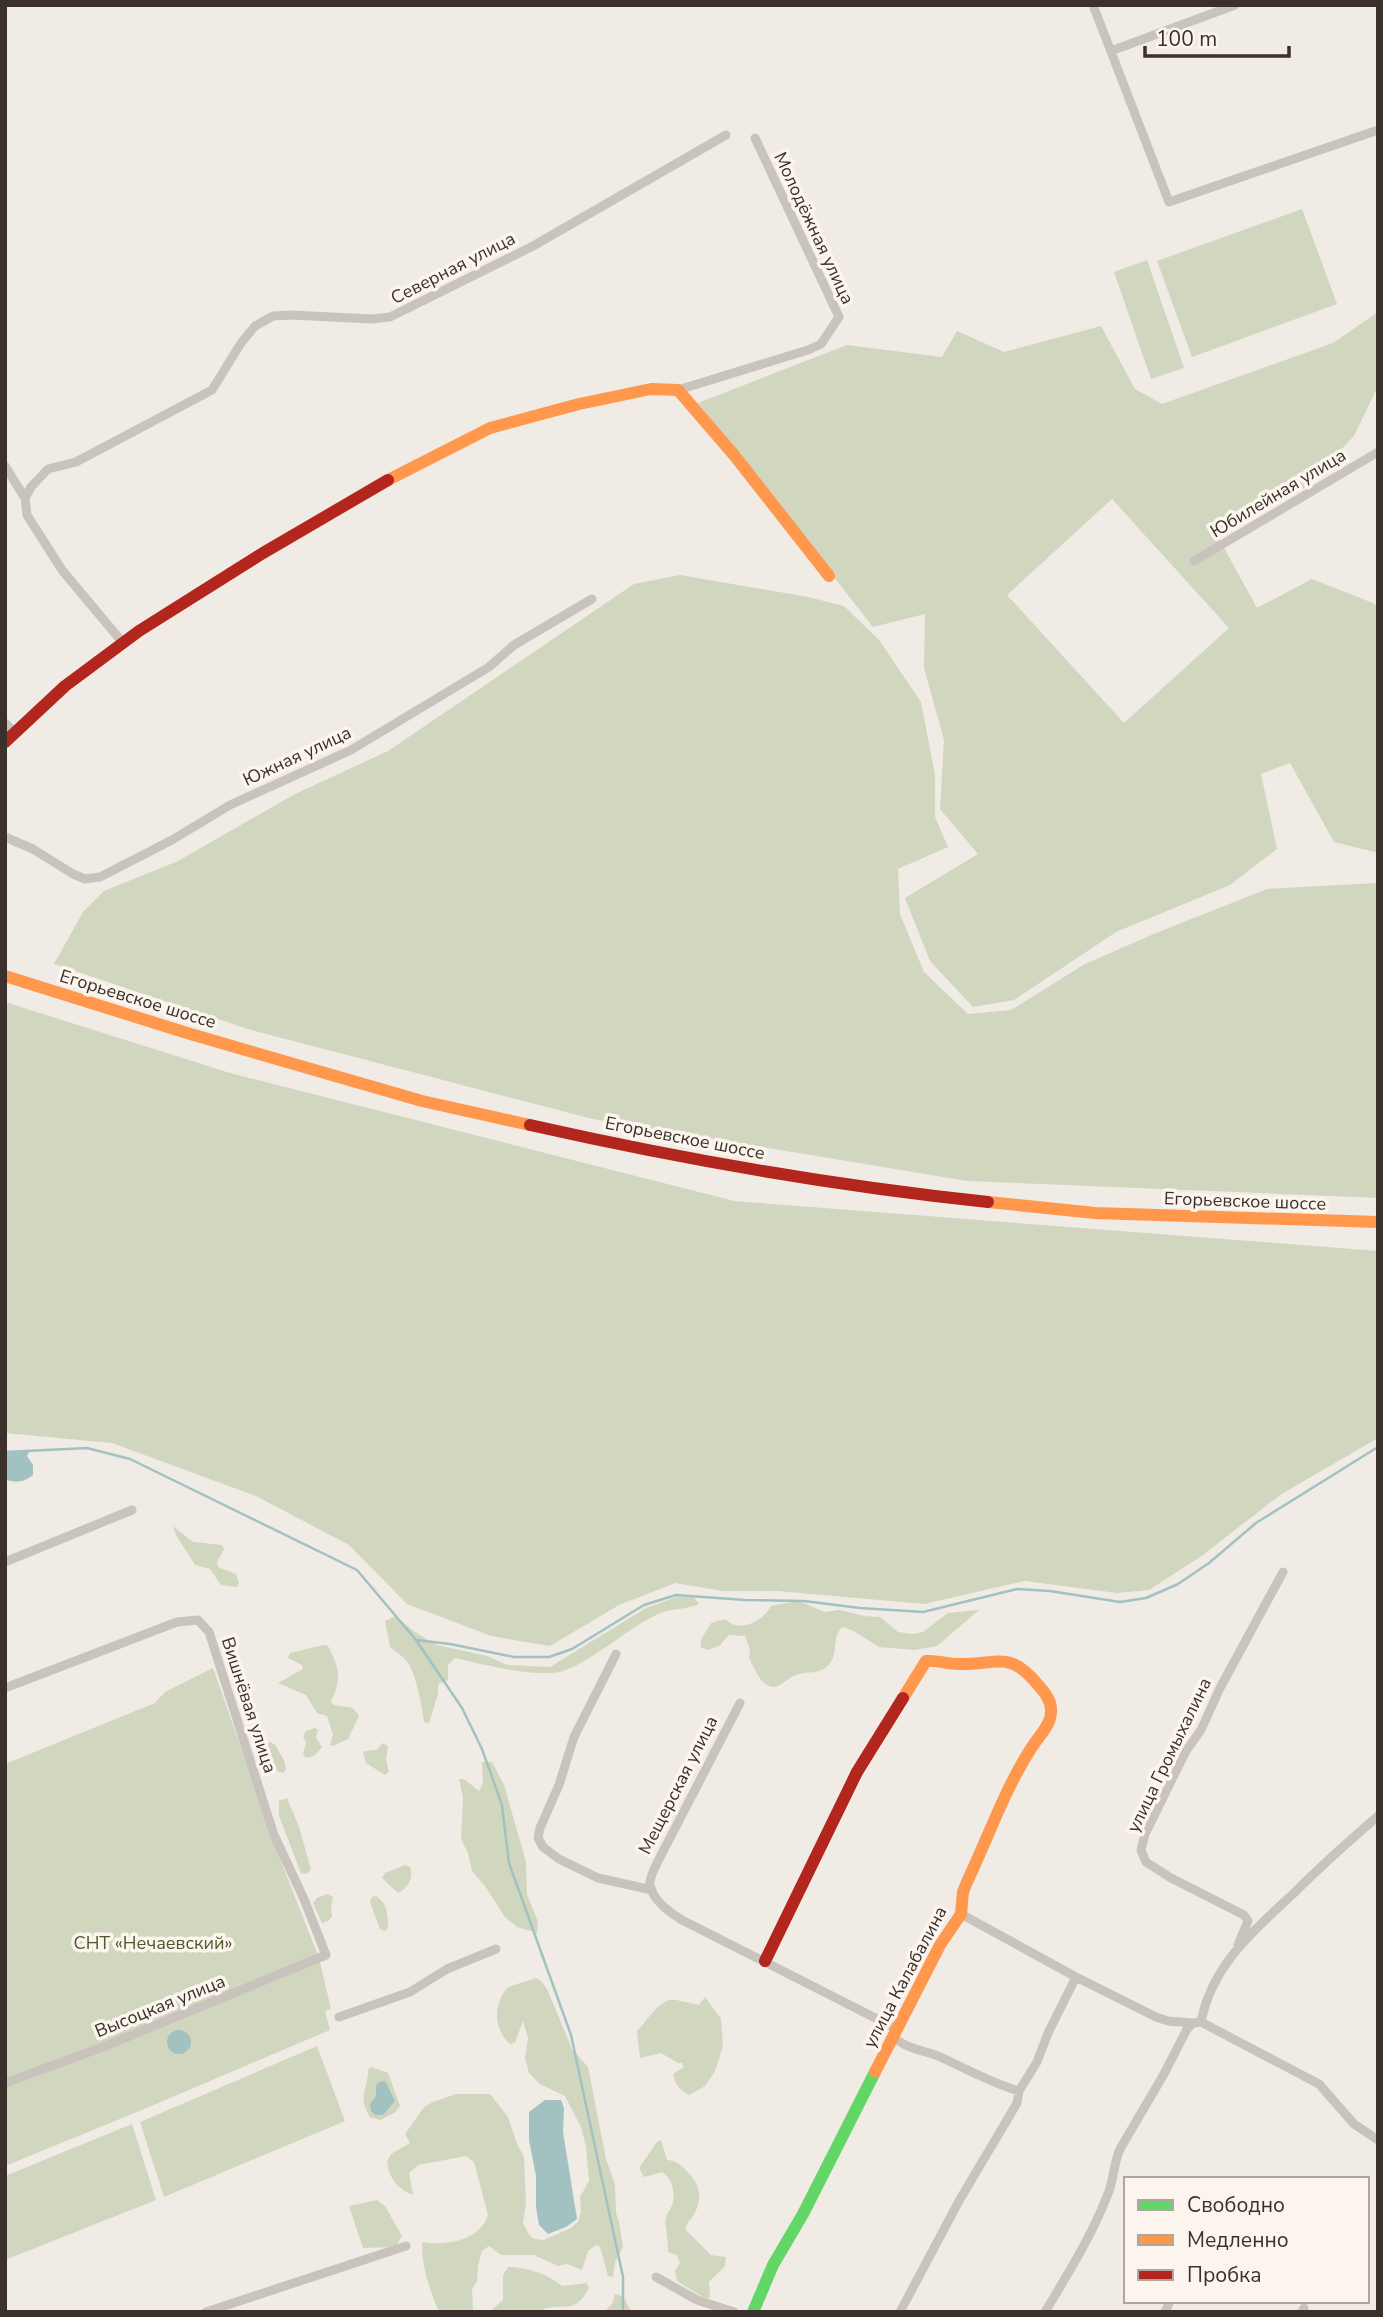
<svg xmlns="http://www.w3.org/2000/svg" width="1383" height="2317" viewBox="0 0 1383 2317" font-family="'Nunito Sans',sans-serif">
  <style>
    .green { fill: #d1d6bf; fill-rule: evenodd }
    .water { fill: #a1c2c1 }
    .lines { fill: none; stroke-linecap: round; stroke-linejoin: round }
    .stream { stroke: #a1c2c1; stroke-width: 2.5 }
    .street { stroke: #c9c3be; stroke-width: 9 }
    .fast { stroke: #63d668; stroke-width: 12 }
    .slow { stroke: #ff974d; stroke-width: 12 }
    .jam { stroke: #b3261e; stroke-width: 12 }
    .labels { text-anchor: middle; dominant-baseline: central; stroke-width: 7; stroke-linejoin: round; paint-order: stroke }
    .street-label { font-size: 18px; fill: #3b302b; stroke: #fbf5ee }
    .park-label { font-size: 18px; fill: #4a5a2e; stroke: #fbf5ee }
  </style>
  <rect width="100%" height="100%" fill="#f0ebe5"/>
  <path class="green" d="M1302,209L1337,304L1192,357L1157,261Z
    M1147,260L1184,368L1151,379L1114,272Z
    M1378,312V386L1354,436L1302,490L1218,537L1257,608L1312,579L1373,603L1378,607V853L1334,842L1290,763L1261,774L1277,849L1230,885L1116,932L1014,1000L973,1007L930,961L905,898L978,854L940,809L944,740L924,668L925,614L873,627L698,403L847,345L942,357L957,331L1004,352L1101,326L1135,389L1162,404L1333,343ZM1112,499L1229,628L1124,723L1007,595Z
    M680,575L808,597L844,606L879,640L921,702L935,775V817L948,847L898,869L900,914L924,972L968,1014L1011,1010L1085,964L1156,933L1267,889L1378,883V1198L967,1181L593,1119L251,1030L54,964L83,912L104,891L178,861L295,794L388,751L634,584Z
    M5,1002L230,1073L734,1201L1378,1251V1438L1280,1495L1203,1555L1149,1590L1117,1593L1025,1581L924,1604L778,1591H723L675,1583L619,1605L550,1646L491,1636L407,1604L349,1545L256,1496L112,1443L5,1433Z
    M173,1526L193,1542L222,1545L224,1549L217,1562L218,1567L236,1574L239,1583L237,1587L221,1585L210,1569L195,1565L176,1535Z
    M676,1597H694L699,1604C686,1610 671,1608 658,1614C626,1629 600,1656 566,1670C543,1680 481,1664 455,1658L448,1665V1680L438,1684V1694L429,1723L424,1722C423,1710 415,1670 407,1662C403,1656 395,1651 390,1647L385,1621L395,1616L415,1632L437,1645L487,1656L507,1665L550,1667L646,1608Z
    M791,1602H801L825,1612L839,1610L864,1616L880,1617L898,1632L913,1634L923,1632L948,1613L979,1610L937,1646L914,1650L879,1647L852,1630L843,1627C832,1634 838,1651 831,1662C820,1676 810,1670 796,1675C786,1678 778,1692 767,1685C759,1681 753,1665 749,1658L750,1650L745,1636L729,1635L719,1646L708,1650L701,1647V1640L711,1623L725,1619C728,1621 731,1624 735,1625C748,1629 766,1617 771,1606Z
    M323,1645L328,1646C340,1671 342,1676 331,1702L334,1705L353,1708L359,1716L348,1739L333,1746L330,1745L333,1735L327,1716L317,1713L306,1695L278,1683L303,1669L302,1665L288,1658L290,1653Z
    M213,1668L282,1864L319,1958L331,2009L325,2011L330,2030L137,2112L5,2166V1764L155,1703L165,1692Z
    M315,1728L318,1730L316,1737L322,1747L314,1756L306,1758L303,1754L306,1743L303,1736L306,1731Z
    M271,1742L276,1746C280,1755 285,1758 286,1769L283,1773L278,1772L272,1760L265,1761L258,1755L263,1745Z
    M383,1743L388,1746L386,1759L389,1772L385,1775L366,1763L363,1753L365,1751L376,1750Z
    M482,1762H492L504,1785L526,1862L527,1894L538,1922L537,1933L517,1927L505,1917L485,1886L472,1871L468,1853L461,1839L463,1798L459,1779H464L479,1791L483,1783Z
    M287,1798L299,1827L311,1869L307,1874L301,1873L279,1816V1801Z
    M405,1865L410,1867C414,1877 408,1889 398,1893L382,1878L385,1873Z
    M327,1894L333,1897L331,1908L332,1917L328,1921L322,1923L313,1903L317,1898Z
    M376,1896C388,1904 388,1915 388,1928L385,1931L380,1929L370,1902L372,1897Z
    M536,1978L541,1981L547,1989L572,2049L588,2067L606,2159L615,2184L616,2213L619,2222L623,2247L615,2262L613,2277L608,2276L600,2247L596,2245L588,2251L582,2270L567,2264L558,2266L534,2255H501L489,2246L482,2251L478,2266L477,2281L472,2289L473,2312H439C429,2288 422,2268 422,2242C445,2246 480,2241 488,2215L474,2162L466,2156L418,2165L409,2173L413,2195C397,2188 390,2180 387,2162L391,2154L410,2143L405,2134L424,2107L433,2102L456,2094H490L508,2117L517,2144L524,2157L526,2203L523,2223L530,2236L534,2239L544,2240L571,2228L578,2222L581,2212L580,2197L589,2181L586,2146L581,2127L565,2096L540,2084L529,2073L525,2058L528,2038L523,2021L515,2043L510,2044C493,2029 493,2004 508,1987Z
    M705,1997L721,2019L723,2046L715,2071L705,2086L689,2095C679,2089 675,2085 673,2074L684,2067L682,2063H678L661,2053L640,2058L637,2031C646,2022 658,2002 670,2000C678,1999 690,2004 699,2005Z
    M317,2046L345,2121L164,2197L140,2122Z
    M371,2067L388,2073L400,2106L396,2112L380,2120L370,2117C357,2095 368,2091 368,2070Z
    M132,2124L156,2200L5,2260V2176Z
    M661,2140L667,2160C678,2161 682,2166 690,2175C701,2186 702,2202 693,2216C689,2222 686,2222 686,2230L711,2255L726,2257L725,2266L709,2282L710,2297L706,2299L677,2281L675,2271L680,2263L677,2255L668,2252C669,2242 664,2224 666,2218C667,2212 672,2208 673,2202C675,2192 672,2178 662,2172L644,2177L639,2168L657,2142Z
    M377,2200L385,2206L402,2236L395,2247L363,2248L349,2206Z
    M508,2267C527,2267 548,2274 562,2286L587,2283L589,2288C575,2314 566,2304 545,2308L543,2312H489L503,2300V2275Z
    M615,2294L624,2297L631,2312H604L612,2304Z"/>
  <path class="water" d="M30,1450L27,1456L33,1465V1475C24,1482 16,1484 5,1479V1452Z
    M167 2042a12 12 0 1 1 24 0a12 12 0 1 1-24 0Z
    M385,2081L395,2101L383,2115H375L371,2111L370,2104L376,2096V2086L379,2082Z
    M545,2100H561L564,2108L563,2132L577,2219L566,2227L548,2234L539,2225L536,2207V2176L529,2140V2112Z"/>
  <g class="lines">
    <path class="stream" d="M5,1452L87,1448L130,1459L357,1570L416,1640L462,1708L482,1749L502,1805L509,1863L571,2035L623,2277V2312
      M416,1640L450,1644L514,1657H549L572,1649L644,1605L676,1595L745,1600L804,1601L860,1608L923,1612L1017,1589L1050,1591L1120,1602L1146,1598L1178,1584L1209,1563L1256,1523L1378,1447"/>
    <path class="street" d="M1093,5L1169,202L1378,130
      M1111,51L1235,5
      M678,390L808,350L821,344L839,317L755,138
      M5,466L25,498L27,515L62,570L123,643
      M25,498L31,487L48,469L76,462L212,390L241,343L255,326L273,316L291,315L372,319L390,317L533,246L726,135
      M1194,561L1378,452
      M5,723L14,732
      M5,837L33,849L73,874L85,879L100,877L172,840L230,805L351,750L489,667L514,645L592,599
      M5,1562L132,1510
      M616,1654L574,1737L559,1785L540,1828L538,1838L543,1847L559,1859L598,1878L652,1890
      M5,1688L177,1622L198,1620L209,1632L274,1835L304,1899L326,1955L103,2047L5,2083
      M740,1703L657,1863C654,1870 649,1878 650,1886C653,1900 670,1913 682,1920L897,2029
      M961,1914L1076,1977L1156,2017L1168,2021L1193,2023
      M1238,1945L1248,1921L1244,1915L1171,1878L1146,1862L1141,1850L1145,1834L1186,1751L1201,1730L1220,1688L1283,1572
      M339,2017L410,1992L447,1969L496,1949
      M1201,2022L1319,2084L1354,2124L1378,2140
      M893,2036C905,2049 923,2050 938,2056C965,2068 991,2083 1019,2091
      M656,2277L697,2300L734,2312
      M206,2312L406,2246
      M900,2312L959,2201L1017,2103L1019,2091L1037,2062L1048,2033L1076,1977
      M1045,2312C1069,2272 1093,2234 1109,2191C1114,2177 1114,2162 1120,2149L1164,2074L1187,2029L1193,2023L1201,2022C1212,1965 1254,1930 1294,1893C1321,1866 1349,1841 1378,1816
      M1165,2312L1170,2301
      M1302,2312L1304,2308"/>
    <path class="fast" d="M753,2312L773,2265L803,2214L875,2072"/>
    <path class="slow" d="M388,480L490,428L579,404L651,389L678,390L734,455L829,576
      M5,976L187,1033L422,1101L530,1125
      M988,1202L1095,1213L1378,1222
      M875,2072L940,1945L961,1914L963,1892L967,1882C988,1838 1005,1788 1032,1747C1039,1736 1052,1724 1051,1710C1051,1700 1045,1693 1039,1686C1009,1649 998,1665 958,1664C947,1664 937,1660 926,1661L903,1698"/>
    <path class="jam" d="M5,742L65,686L139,631L263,553L388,480
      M530,1125C681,1159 835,1186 988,1202
      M765,1961L857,1772L903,1698"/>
  </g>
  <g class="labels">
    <g class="street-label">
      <text transform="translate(814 228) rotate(65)">Молодёжная улица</text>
      <text transform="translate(453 268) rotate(-27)">Северная улица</text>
      <text transform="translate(1278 493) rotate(-31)">Юбилейная улица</text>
      <text transform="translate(297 756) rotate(-25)">Южная улица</text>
      <text transform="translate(138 999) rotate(17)">Егорьевское шоссе</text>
      <text transform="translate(685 1138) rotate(11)">Егорьевское шоссе</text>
      <text transform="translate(1245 1201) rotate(2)">Егорьевское шоссе</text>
      <text transform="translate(249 1705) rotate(72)">Вишнёвая улица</text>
      <text transform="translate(1169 1755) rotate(-64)">улица Громыхалина</text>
      <text transform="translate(678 1785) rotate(-63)">Мещерская улица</text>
      <text transform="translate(905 1977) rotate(-62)">улица Калабалина</text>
      <text transform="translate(160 2006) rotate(-22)">Высоцкая улица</text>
    </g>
    <g class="park-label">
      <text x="153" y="1943">СНТ «Нечаевский»</text>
    </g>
  </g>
  <rect width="1383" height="2317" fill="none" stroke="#3b302b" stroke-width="14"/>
  <rect x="1124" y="2177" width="245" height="126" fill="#fbf5ee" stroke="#aea6a0" stroke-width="2"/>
  <rect x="1138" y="2200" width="35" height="10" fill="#63d668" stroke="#aea6a0" stroke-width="2"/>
  <text x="1187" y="2212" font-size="21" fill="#3b302b">Свободно</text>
  <rect x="1138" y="2235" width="35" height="10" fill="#ff974d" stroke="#aea6a0" stroke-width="2"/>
  <text x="1187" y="2247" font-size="21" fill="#3b302b">Медленно</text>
  <rect x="1138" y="2270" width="35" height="10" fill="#b3261e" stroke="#aea6a0" stroke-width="2"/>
  <text x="1187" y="2282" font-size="21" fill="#3b302b">Пробка</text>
  <path d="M1145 46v10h144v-10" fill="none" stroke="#3b302b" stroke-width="3.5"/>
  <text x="1156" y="46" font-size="21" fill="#3b302b" stroke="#fbf5ee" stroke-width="5" paint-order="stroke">100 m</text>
</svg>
